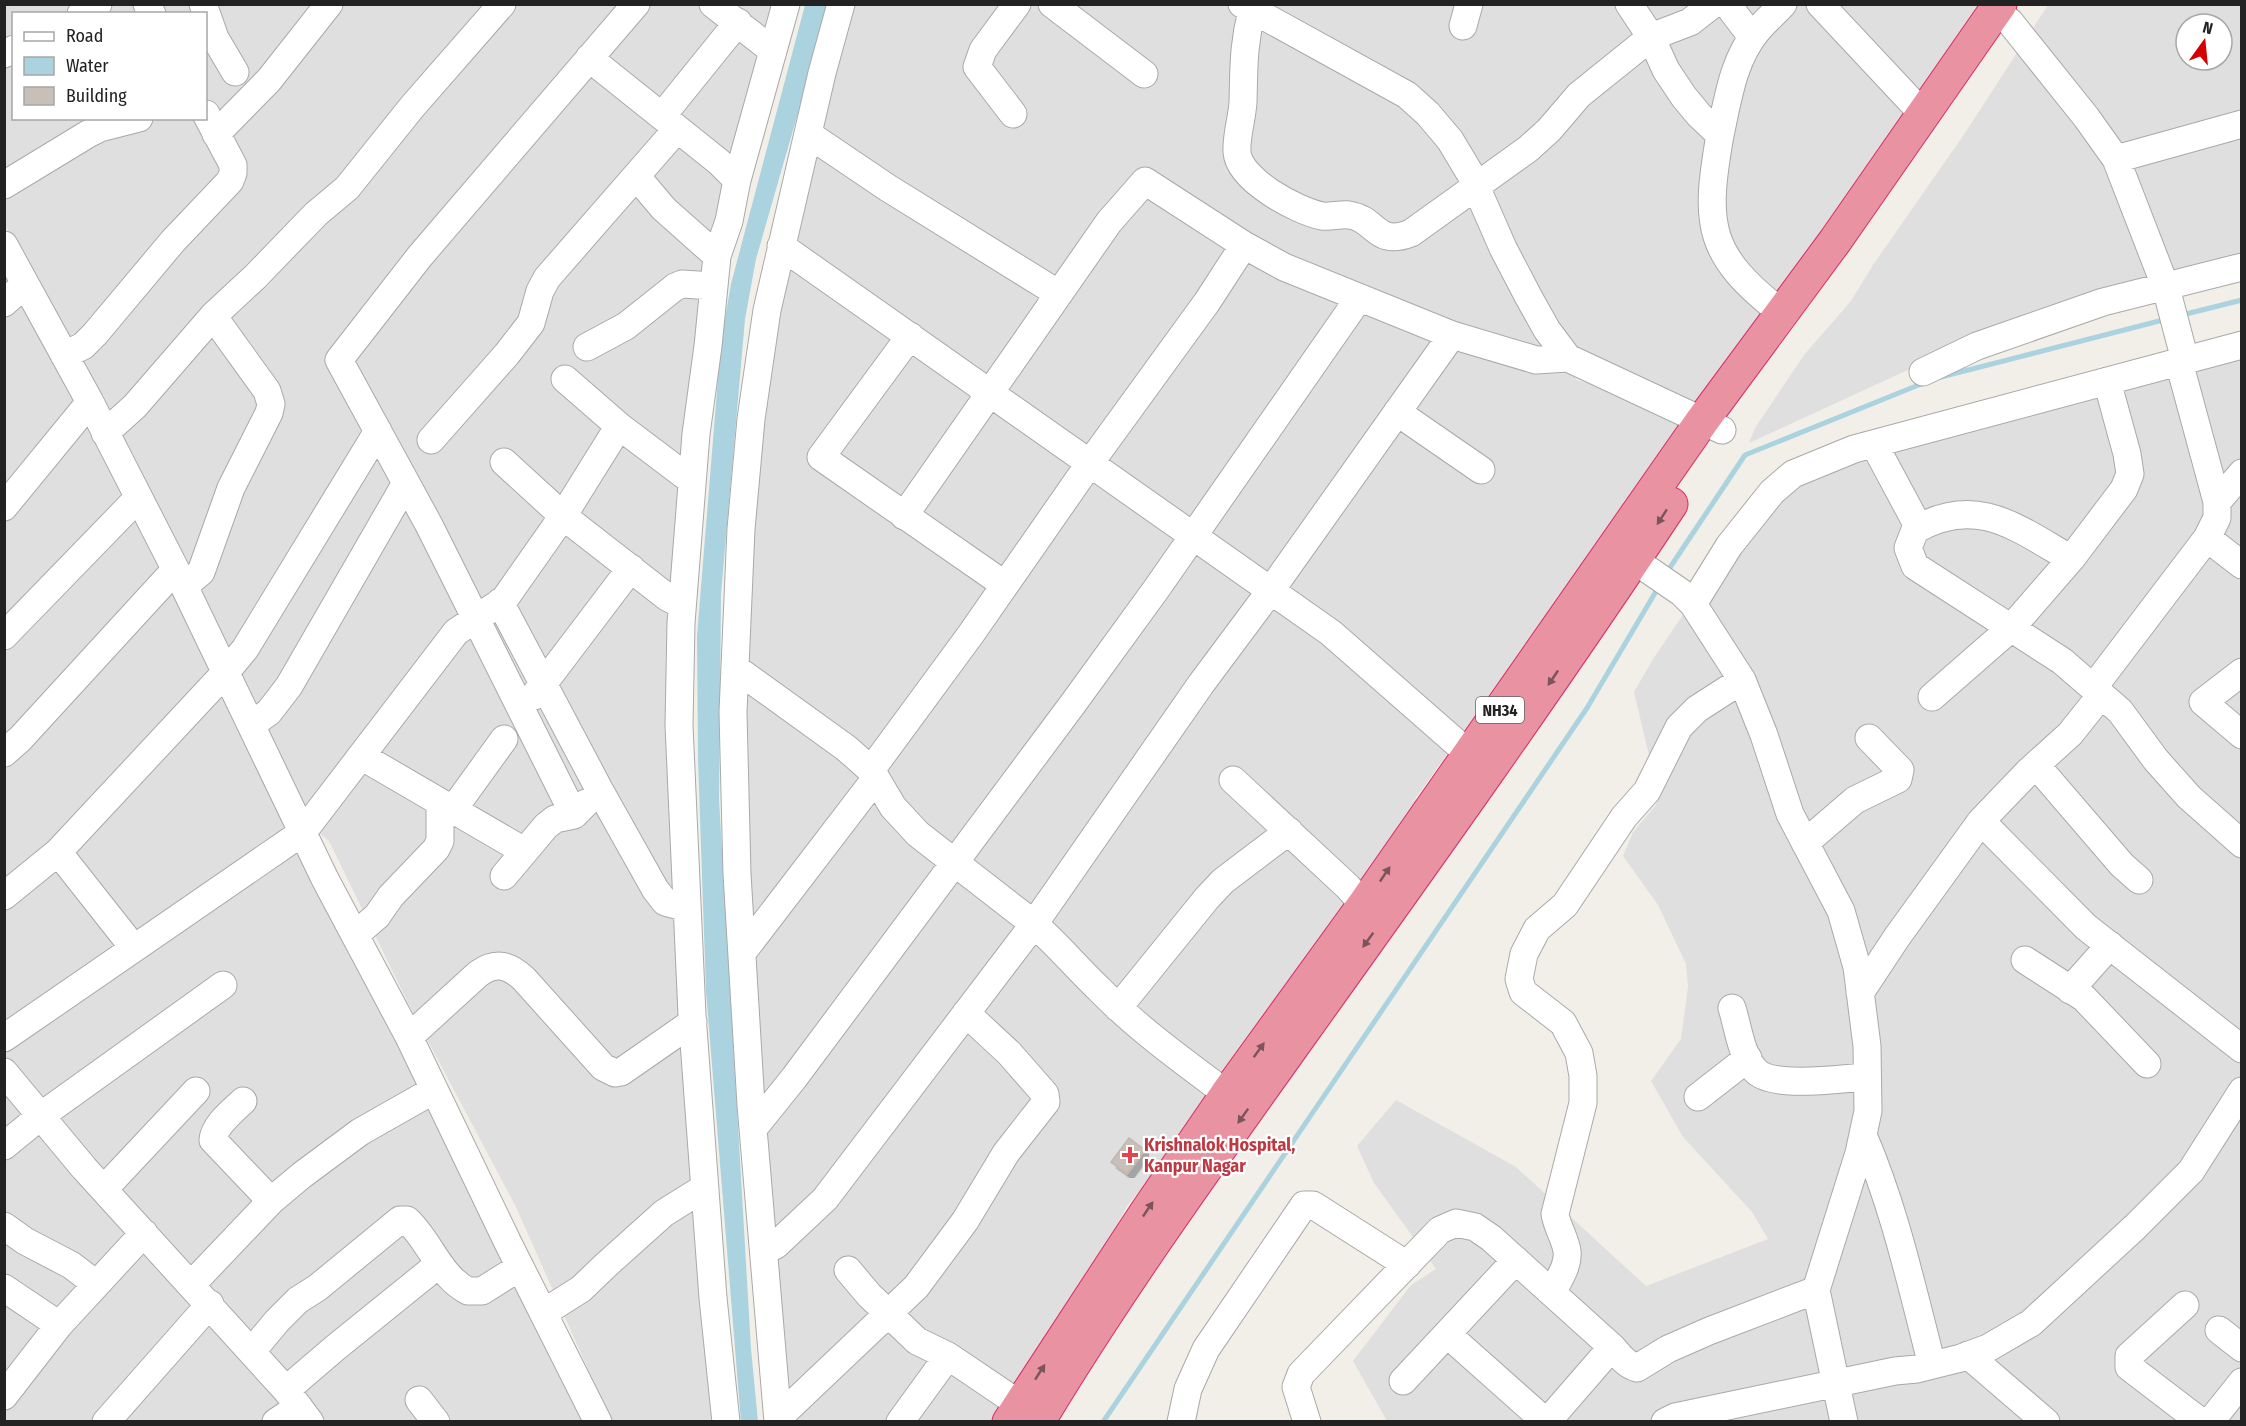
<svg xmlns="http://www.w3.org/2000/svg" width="2246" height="1426" viewBox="0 0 2246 1426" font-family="'Fira Sans Condensed',sans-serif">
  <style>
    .residential { fill: #e0dfdf; fill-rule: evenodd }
    .water { fill: #aad3df }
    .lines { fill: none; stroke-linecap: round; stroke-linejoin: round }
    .stream { stroke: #aad3df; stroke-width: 5 }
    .building { fill: #c7bfb8; stroke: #c4b6ab; stroke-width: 1.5; filter: url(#shadow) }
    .minor-casing { stroke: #a9a9a9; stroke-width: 29 }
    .highway-casing { stroke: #dc2a67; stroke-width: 35 }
    .minor { stroke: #fff; stroke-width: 27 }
    .highway { stroke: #e892a2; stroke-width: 33 }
    .oneway { fill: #7b545c }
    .health-dot { fill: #e0444e; stroke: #fff; stroke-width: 2 }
    .labels { text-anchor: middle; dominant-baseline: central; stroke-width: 4.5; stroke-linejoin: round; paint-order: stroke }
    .shield { fill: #fff; stroke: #646464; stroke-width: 1.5 }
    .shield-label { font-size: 16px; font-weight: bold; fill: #222 }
    .health-label { font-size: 18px; font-weight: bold; fill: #be3a42; stroke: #fff; text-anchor: start }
  </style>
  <defs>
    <filter id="shadow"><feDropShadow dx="5.5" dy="5.5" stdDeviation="0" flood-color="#0004"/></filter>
  </defs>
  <rect width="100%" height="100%" fill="#f2efe9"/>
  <path class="residential" d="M4,5H781L732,198L683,507L722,1421H611L516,1207L410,1007L329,841L302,819L68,344L5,225ZM14,14H206V118H14Z
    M849,5H1225L1394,97L1441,141L1547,342L1577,380L1629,396L1693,430L1568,586L1415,799L1425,808L1216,1100L1127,1206L1053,1344L1003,1421L784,1422L757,1094L740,639L771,336Z
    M1254,5H1978L1707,413L1566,342L1456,138Z
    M2048,5H2241V259L1923,363L1749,443L1755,428L1804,355L1851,301L1873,265L1965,133ZM2186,24H2222V60H2186Z
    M4,259L190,621L589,1421H5Z
    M2241,338V1421H1387L1353,1361L1411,1285L1436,1269L1374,1183L1357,1146L1396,1100L1516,1167L1646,1286L1768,1239L1752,1212L1683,1137L1651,1081L1681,1039L1688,987L1686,964L1658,905L1623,856L1633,832L1656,805L1658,794L1634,692L1653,659L1781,471Z"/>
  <path class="water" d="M805,5H829L756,259L745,319L721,594L719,799L751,1349L758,1421L741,1422L706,991L698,759L697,636L721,342L731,284Z"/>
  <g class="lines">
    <path class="stream" d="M2182,315L2242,300
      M1941,377L2167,319
      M1667,572L1745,455L1926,382
      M1103,1422L1587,708L1658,588"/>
  </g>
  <path class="building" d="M1129,1138L1145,1150L1127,1174L1111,1162Z"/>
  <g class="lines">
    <defs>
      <path id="minor" d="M147,4L152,14
        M203,4L215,38L235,72
        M713,4L773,51
        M1052,4L1144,74
        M1242,4L1407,95L1428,114L1450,140L1471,175L1503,248L1528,296L1547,330L1568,358L1722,430
        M1629,4L1651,37L1666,70L1684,97L1699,115L1720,135C1704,226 1707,255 1783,314
        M1727,4L1752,37
        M1820,4L1924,115
        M1252,11C1243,45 1244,68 1243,102C1242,119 1236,136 1237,152C1239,180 1297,211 1322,216C1331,217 1340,214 1349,215C1377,219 1375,247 1411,233L1528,149L1549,130L1579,95L1651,37L1690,22L1713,4
        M1996,11L2010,22L2086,117L2116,159L2166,288L2185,360
        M81,14L98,4
        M1463,26L1469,4
        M4,54L14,49
        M589,58L719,162L737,180
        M1013,114L977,67L983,50L1017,4
        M662,116L738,22
        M216,134L269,80L329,4
        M808,134L888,188L1059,294
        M1720,135C1728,99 1733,60 1757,31C1765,21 1775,13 1783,4
        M2116,159L2242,124
        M636,176L664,209L717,256
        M4,185L88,134L100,128L139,118
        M4,245L90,402L184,586L325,879L409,1037L508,1243L598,1422
        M781,246L1331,633L1468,753L1486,764
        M4,303L25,284
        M910,336L821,457L1005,585
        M587,347L626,326L675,287L682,284L714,286
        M64,355L83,346L95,334L173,241L230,181L233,173V165L206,114
        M1923,372L1977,346L2103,302L2242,267
        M565,379L619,426L692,481
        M1397,412L1481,470
        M105,433L135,406L213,316L255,277L316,214L347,188L412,107L502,4
        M431,440L507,354L531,323L540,291L547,278L677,129
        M1874,444L1919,528
        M504,462L563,516L667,597L682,605
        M2217,502L2242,473
        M4,507L90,402
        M904,516L1109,222L1145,181L1244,245L1284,267L1452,335L1536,360L1568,358
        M2207,538L2242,565
        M2071,559C2017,528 1977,494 1915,530L1908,548L1915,566L2062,661L2120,711L2156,760L2189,797L2242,844
        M1634,560L1682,593L1693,604L1742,680L1764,735L1790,814L1841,911L1857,967L1867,1046L1868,1111L1859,1153L1816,1290L1844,1422
        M184,586L201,572L231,488L269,413L271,404L267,391L213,316
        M500,602L599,789L655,889L665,902L687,908
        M1693,604L1729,546L1772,492L1793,474L1854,449L2242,345
        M4,636L138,498
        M735,668L846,748L871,770L893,807L918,834L1034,924C1057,944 1077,968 1099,989C1138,1029 1183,1061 1227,1094
        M2242,672L2203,702L2242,735
        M2093,688L2207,538L2217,518V502L2179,362
        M534,696L631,568
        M1932,697L2011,628L2071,559L2124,489L2130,474L2127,454L2107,381
        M251,725L269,712L289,686L406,483
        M4,753L20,739L175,570
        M361,756L524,851
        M2036,765L2122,865L2139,880
        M871,770L971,634L1090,463L1207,302L1244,245
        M1233,780L1348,887L1364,905
        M452,811L504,739
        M574,815L429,525L339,360L420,256L636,4
        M1981,821L2086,927L2242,1049
        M1805,843L1855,800L1898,779L1900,770L1869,738
        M58,852L133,947
        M504,876L546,826L555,819L574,815L586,803
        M4,896L58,852L226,672L245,649L378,431
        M355,935L377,916L391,896L436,849L440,841V804
        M742,953L876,778
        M2025,960L2084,998L2147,1064
        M2070,990L2110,945
        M1860,993L1897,937L1981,821L2028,772L2070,734L2101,695
        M1118,1008L1207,898L1223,881L1289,831
        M1732,1008C1738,1027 1741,1054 1754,1069C1770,1090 1842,1078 1867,1077
        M409,1037L478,974C496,961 509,965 524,979L603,1067L615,1073L621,1072L693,1022
        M4,1038L303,832L456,632L504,600L563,516L619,426
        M4,1072L84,1168L286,1390L310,1422
        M1698,1097L1748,1058
        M243,1101C233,1111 214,1125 213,1140L271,1201
        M753,1129L794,1078L1072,705L1157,588L1359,298
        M1863,1135C1895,1209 1912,1288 1932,1365
        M4,1146L42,1115L223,985
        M104,1189L196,1091
        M4,1226L25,1241L71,1265L96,1284
        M764,1251L776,1245L825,1199L1034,924L1201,684L1271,590L1452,335
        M848,1270L869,1295L917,1341L948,1356L1019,1404
        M192,1284L271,1201L302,1175L360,1132L434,1090
        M4,1288L59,1325
        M1552,1293C1558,1280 1569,1266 1567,1251C1565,1238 1557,1227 1555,1214L1583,1103V1076L1579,1053L1563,1023L1523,992L1519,979L1524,954L1537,929L1565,905L1624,817L1647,791L1679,727L1697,709L1742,680
        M2185,1305L2129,1356V1367L2201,1422
        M543,1313L581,1289L606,1265L664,1213L704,1188
        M2219,1330L2242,1348
        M1447,1334L1546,1422
        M252,1351L277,1321L298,1300L317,1288L400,1220H407C430,1241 439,1276 468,1291H482L520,1267
        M1968,1355L2046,1422
        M1403,1381L1516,1260
        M286,1390L335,1348L439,1264
        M4,1396L59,1325L144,1233
        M419,1400L436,1422
        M778,1418L916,1287L965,1221L1006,1153L1046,1102L1045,1094L1009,1053L966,1013
        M106,1422L210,1304
        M276,1422L299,1407
        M726,1422L713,1298L692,1015L679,725L681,623L696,434L708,346L717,256L729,221L737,180L786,4
        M778,1422L751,1105L737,874L733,712L741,529L751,419L767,310L822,73L841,4
        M900,1422L948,1356
        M1181,1422L1188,1389L1206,1349L1304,1205H1313L1407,1265
        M1307,1422L1296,1387L1301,1374L1440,1230L1456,1223L1475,1227L1491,1238L1612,1347C1620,1356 1626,1365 1637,1368L1668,1349L1709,1331L1816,1290
        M1547,1422L1612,1347
        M1665,1422L1675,1417L1895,1371L1917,1369L1961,1358L1988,1348L2031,1323L2135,1227L2191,1171L2242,1091
        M2210,1422L2242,1382"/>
      <path id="highway" d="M1009,1422L1145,1214L1227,1094L1364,905L1702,421L1835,241L2000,4
        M1038,1422C1118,1289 1209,1163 1299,1037C1425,861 1551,685 1671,504"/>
    </defs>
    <use href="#minor" class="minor-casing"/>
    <use href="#highway" class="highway-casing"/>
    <use href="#minor" class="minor"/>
    <use href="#highway" class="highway"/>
  </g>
  <defs><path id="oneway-solid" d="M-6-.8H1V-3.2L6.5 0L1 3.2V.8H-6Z" transform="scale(1.5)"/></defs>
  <g class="oneway">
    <use href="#oneway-solid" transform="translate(1662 517) rotate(123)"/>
    <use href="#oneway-solid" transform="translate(1553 678) rotate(124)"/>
    <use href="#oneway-solid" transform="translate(1385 874) rotate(-56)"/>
    <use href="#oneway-solid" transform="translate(1368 940) rotate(126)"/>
    <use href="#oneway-solid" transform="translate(1259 1050) rotate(-54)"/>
    <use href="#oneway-solid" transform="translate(1243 1116) rotate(125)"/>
    <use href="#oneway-solid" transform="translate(1148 1209) rotate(-56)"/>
    <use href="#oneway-solid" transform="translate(1040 1372) rotate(-57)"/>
  </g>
  <path class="health-dot" d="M1127 1146h6v6h6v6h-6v6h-6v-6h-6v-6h6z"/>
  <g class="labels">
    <rect class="shield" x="1476" y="697" width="48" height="26" rx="4.5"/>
    <g class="shield-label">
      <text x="1500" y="710">NH34</text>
    </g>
    <g class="health-label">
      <text x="1144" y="1145">Krishnalok Hospital,<tspan x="1144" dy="21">Kanpur Nagar</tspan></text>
    </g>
  </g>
  <rect width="2246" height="1426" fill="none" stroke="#222222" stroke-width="12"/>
  <rect x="12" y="12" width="195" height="108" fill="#ffffff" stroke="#a7a7a7" stroke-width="1.5"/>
  <rect x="24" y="32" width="30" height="9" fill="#ffffff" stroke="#a7a7a7" stroke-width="1.5"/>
  <text x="66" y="42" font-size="18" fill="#222222">Road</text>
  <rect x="24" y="57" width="30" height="18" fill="#aad3df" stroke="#a7a7a7" stroke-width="1.5"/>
  <text x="66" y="72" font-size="18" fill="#222222">Water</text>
  <rect x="24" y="87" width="30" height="18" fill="#c7bfb8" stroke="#a7a7a7" stroke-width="1.5"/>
  <text x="66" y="102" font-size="18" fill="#222222">Building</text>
  <g transform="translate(2204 42) rotate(15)"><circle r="28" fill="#ffffff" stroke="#a7a7a7" stroke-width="1.5"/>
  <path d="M0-4.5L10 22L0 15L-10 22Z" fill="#d40000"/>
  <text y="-9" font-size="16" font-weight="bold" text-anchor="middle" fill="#222222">N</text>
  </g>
</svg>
